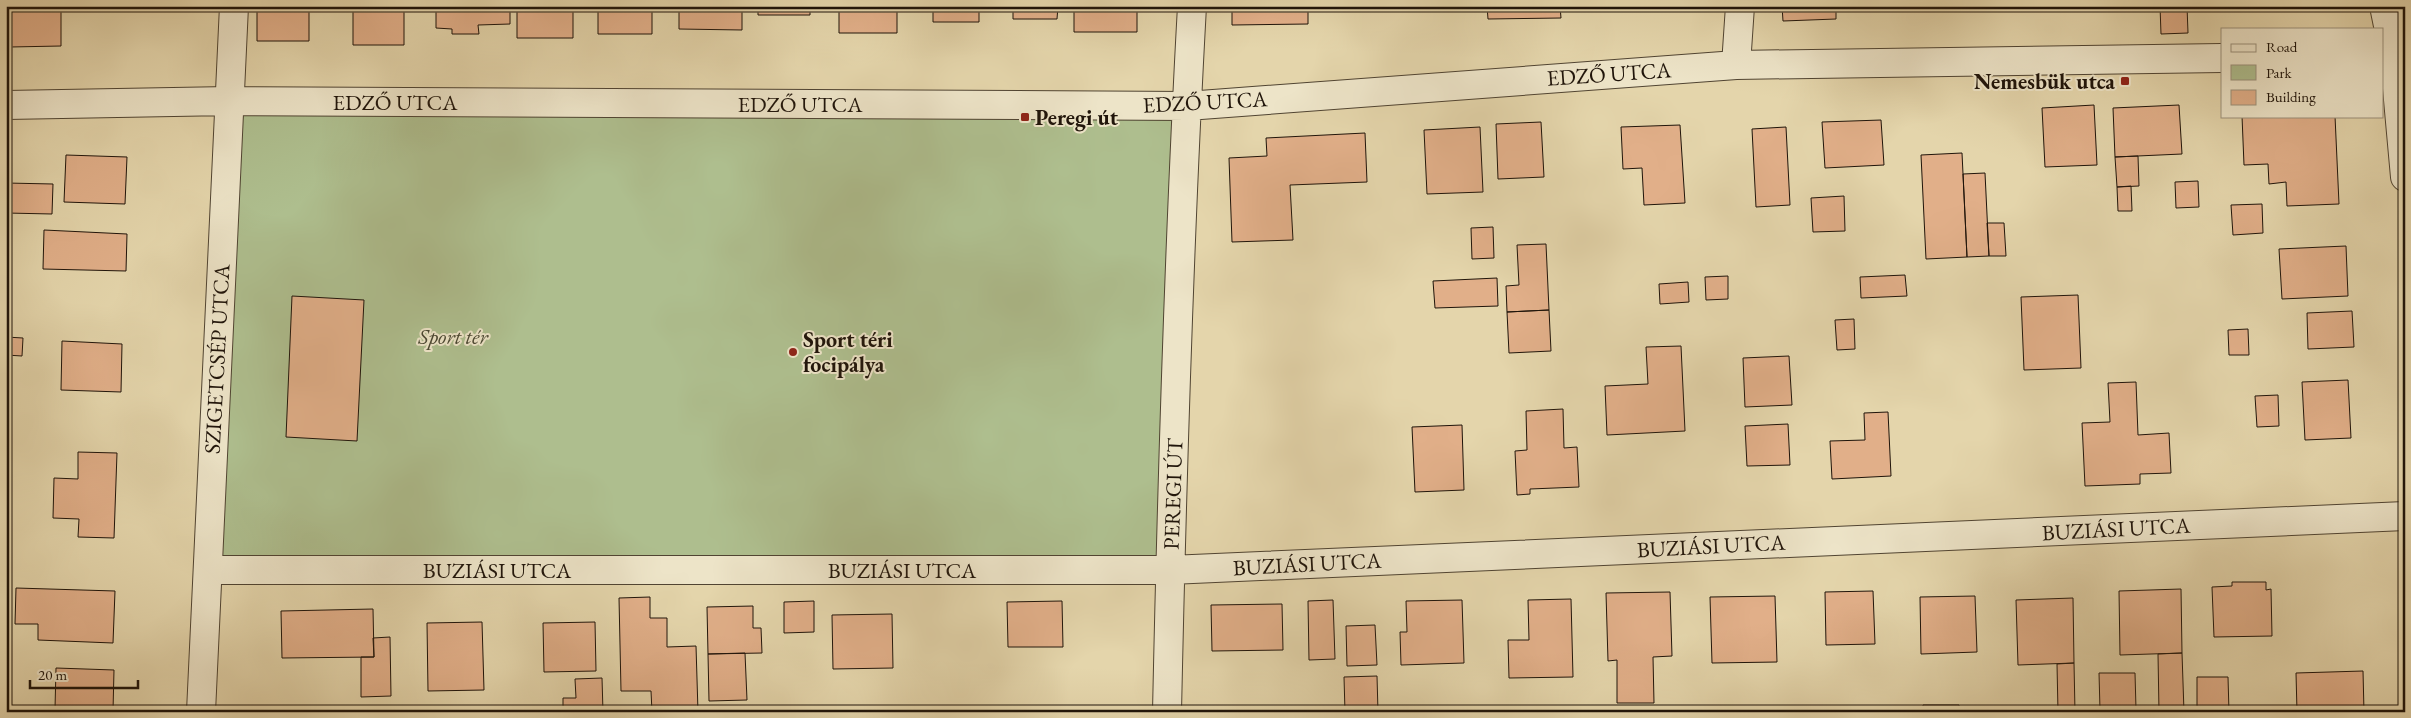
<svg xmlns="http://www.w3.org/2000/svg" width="2411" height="718" viewBox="0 0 2411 718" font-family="'EB Garamond',serif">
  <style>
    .green { fill: #aebe8e; stroke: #66694c }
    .building { fill: #e1af89; stroke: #1f140a }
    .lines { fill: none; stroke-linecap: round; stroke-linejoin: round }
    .street-casing { stroke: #504432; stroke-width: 30 }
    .street { stroke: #ede4c8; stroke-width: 28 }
    .poi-dot { fill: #8f2418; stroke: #ede4c8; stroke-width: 2 }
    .labels { text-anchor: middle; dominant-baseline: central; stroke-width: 4; stroke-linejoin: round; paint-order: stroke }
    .street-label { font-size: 22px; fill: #1f140a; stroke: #ede4c8 }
    .poi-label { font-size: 22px; font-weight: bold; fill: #1f140a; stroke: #ede4c8; text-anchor: start }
    .park-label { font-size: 22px; font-style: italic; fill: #4a4732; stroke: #ede4c8 }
  </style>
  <rect width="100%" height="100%" fill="#e4d5ab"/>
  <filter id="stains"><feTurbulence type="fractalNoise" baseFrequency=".004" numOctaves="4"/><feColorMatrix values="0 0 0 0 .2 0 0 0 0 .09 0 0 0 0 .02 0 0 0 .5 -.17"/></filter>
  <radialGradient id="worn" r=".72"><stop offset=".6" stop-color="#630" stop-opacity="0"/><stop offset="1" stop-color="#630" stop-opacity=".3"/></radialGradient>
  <path class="green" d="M229,101L1187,106L1170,570H208Z"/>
  <path class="building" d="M9,6H61V46L10,47Z
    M257,6H309V41H257Z
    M353,6H404V45H353Z
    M436,6H510V24L478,25L479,34H452V29L436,28Z
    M517,6H573V38H517Z
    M598,6H652V34H598Z
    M679,6H742V30L679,29Z
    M758,6H810V15H758Z
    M839,6H897V33H839Z
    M933,6H979V22H933Z
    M1013,6H1058L1057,19H1013Z
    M1074,6H1137V32H1074Z
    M1232,6H1308V24L1232,25Z
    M1487,6H1560L1561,18L1488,19Z
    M1782,6H1836V19L1783,21Z
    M2160,6H2187L2188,33L2161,34Z
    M2094,105L2097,165L2045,167L2042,108Z
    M2179,105L2182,154L2115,157L2113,108Z
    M2242,116H2335L2339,204L2287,206L2286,182L2269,184L2268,164L2244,165Z
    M1881,120L1884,165L1825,168L1822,122Z
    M1541,122L1544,177L1498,179L1496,124Z
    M1680,125L1685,203L1644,205L1642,168L1623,169L1621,127Z
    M1480,127L1483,192L1427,194L1424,130Z
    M1786,127L1790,205L1756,207L1752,129Z
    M1365,133L1367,182L1290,185L1293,240L1232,242L1229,158L1267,156L1266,138Z
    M1962,153L1967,257L1926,259L1921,155Z
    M66,155L127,157L125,204L64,202Z
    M2138,156L2139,186L2117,187L2115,157Z
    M1985,173L1989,256L1967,257L1963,174Z
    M2198,181L2199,207L2176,208L2175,182Z
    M6,183L53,184L52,214L6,213Z
    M2131,186L2132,211H2118L2117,187Z
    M1844,196L1845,231L1813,232L1811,198Z
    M2262,204L2263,233L2233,235L2231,205Z
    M1987,223H2004L2006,256H1989Z
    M1493,227L1494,258L1472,259L1471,228Z
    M44,230L127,234L126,271L43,269Z
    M1546,244L1549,310L1507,312L1506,286L1519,285L1517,245Z
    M2346,246L2348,296L2282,299L2279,249Z
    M1905,275L1907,296L1861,298L1860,277Z
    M1728,276V299L1706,300L1705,277Z
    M1497,278L1498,306L1435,308L1433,281Z
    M1688,282L1689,302L1660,304L1659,284Z
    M2078,295L2081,368L2024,370L2021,297Z
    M292,296L364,300L357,441L286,437Z
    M1549,310L1551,351L1509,353L1507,312Z
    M2352,311L2354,347L2308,349L2307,313Z
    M1854,319L1855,349L1837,350L1835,320Z
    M2248,329L2249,355H2229L2228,330Z
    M6,337L23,338L22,356L6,355Z
    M62,341L122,344L121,392L61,390Z
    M1681,346L1685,431L1607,435L1605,386L1648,384L1646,347Z
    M1789,356L1792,405L1745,407L1743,358Z
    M2348,380L2351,438L2305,440L2302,382Z
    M2136,382L2138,435L2169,433L2171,473L2140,474V484L2085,486L2082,423L2110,422L2108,383Z
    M2278,395L2279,426L2257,427L2255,396Z
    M1563,409L1564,448L1577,447L1579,487L1530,489V494L1517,495L1515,451L1527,450L1526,411Z
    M1888,412L1891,476L1832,479L1830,441L1865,440L1864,413Z
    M1788,424L1790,465L1747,466L1745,426Z
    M1462,425L1464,490L1415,492L1412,427Z
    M78,452L117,453L114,538L78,537L79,519L53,518L54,478L78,479Z
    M2232,582H2266V590L2271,589L2272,636L2214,637L2212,587L2232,586Z
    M16,588L115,591L113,643L38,640V624H15Z
    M2181,589L2182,653L2120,655L2119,591Z
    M1873,591L1875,644L1826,645L1825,592Z
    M1670,592L1672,656L1653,657L1654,703H1617V660L1608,661L1606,593Z
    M1775,596L1777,662L1712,663L1710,597Z
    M1975,596L1977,652L1921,654L1920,597Z
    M650,597V618H667V647L696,646L698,712H652L651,691H621L619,598Z
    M2073,598L2074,663L2018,665L2016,600Z
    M1571,599L1573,677L1509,678L1508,640H1529L1528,600Z
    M1333,600L1335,659L1309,660L1308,601Z
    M1462,600L1464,663L1401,665L1400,632H1407L1406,601Z
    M814,601V632L784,633V602Z
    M1062,601L1063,647H1008L1007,602Z
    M1282,604L1283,650L1212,651L1211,605Z
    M753,606V628H761L762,653L708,654L707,607Z
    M373,609L374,657L282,658L281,611Z
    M892,614L893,668L833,669L832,615Z
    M482,622L484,690L428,691L427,623Z
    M595,622L596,671L544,672L543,623Z
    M1375,625L1377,665L1347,666L1346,626Z
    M390,637L391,696L361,697V657H374L373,638Z
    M745,653L747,700L709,701L708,654Z
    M2182,653L2184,712H2159L2158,654Z
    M2074,663L2075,712H2058L2057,664Z
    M56,668L114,670L113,711L55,709Z
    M2363,671L2364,712H2297L2296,673Z
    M2099,673H2135L2136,709L2100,710Z
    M1377,676L1378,712H1345L1344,677Z
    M2197,677H2228L2229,712H2197Z
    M602,678L603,712H563V698H576L575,679Z
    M1923,705H1959V712H1923Z
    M1341,707V712H1257V709Z
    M311,708V712H231V710Z
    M364,709V712H325V710Z"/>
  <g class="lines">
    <defs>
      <path id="street" d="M2384,6L2394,55L2405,177
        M1736,65L1740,6
        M6,105L229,101L1187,106L1736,65L2222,58
        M208,570H1170L2405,516
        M201,712L234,6
        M1167,712C1172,477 1179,241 1192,6"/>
    </defs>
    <use href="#street" class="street-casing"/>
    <use href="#street" class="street"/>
  </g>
  <g class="poi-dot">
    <rect x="2120" y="76" width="10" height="10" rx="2.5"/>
    <rect x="1020" y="112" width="10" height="10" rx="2.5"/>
    <circle cx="793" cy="352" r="5"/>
  </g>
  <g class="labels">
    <g class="street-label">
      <text transform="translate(1609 74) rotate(-4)">EDZŐ UTCA</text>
      <text x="395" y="102">EDZŐ UTCA</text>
      <text transform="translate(1205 102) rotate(-3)">EDZŐ UTCA</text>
      <text x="800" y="104">EDZŐ UTCA</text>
      <text transform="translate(217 359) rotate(-87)">SZIGETCSÉP UTCA</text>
      <text transform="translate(1173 494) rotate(-88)">PEREGI ÚT</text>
      <text transform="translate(2116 529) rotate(-3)">BUZIÁSI UTCA</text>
      <text transform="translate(1711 546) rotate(-3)">BUZIÁSI UTCA</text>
      <text transform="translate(1307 564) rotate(-3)">BUZIÁSI UTCA</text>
      <text x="497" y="570">BUZIÁSI UTCA</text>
      <text x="902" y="570">BUZIÁSI UTCA</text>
    </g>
    <g class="poi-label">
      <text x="2115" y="81" text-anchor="end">Nemesbük utca</text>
      <text x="1035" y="117">Peregi út</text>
      <text x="803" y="339">Sport téri<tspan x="803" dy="25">focipálya</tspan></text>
    </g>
    <g class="park-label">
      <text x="453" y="336">Sport tér</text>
    </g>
  </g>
  <rect width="2411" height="718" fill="none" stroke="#e4d5ab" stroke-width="25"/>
  <rect x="8" y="8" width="2396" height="703" fill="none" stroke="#1f140a" stroke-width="2.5"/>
  <rect x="12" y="12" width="2386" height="693" fill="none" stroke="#1f140a"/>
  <rect x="2221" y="28" width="162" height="90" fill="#ede4c8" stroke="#9b917c"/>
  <rect x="2231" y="44" width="25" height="8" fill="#ede4c8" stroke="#9b917c"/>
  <text x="2266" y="52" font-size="15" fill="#1f140a">Road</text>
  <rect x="2231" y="65" width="25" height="15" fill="#aebe8e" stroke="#9b917c"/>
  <text x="2266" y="78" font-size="15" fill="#1f140a">Park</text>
  <rect x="2231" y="90" width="25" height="15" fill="#e1af89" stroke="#9b917c"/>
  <text x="2266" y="102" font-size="15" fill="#1f140a">Building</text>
  <path d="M30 680v8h108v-8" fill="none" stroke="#1f140a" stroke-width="2.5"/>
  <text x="38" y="680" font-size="15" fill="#1f140a" stroke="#ede4c8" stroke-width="4" paint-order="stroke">20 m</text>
  <rect width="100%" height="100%" filter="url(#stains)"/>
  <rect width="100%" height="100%" fill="url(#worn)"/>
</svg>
